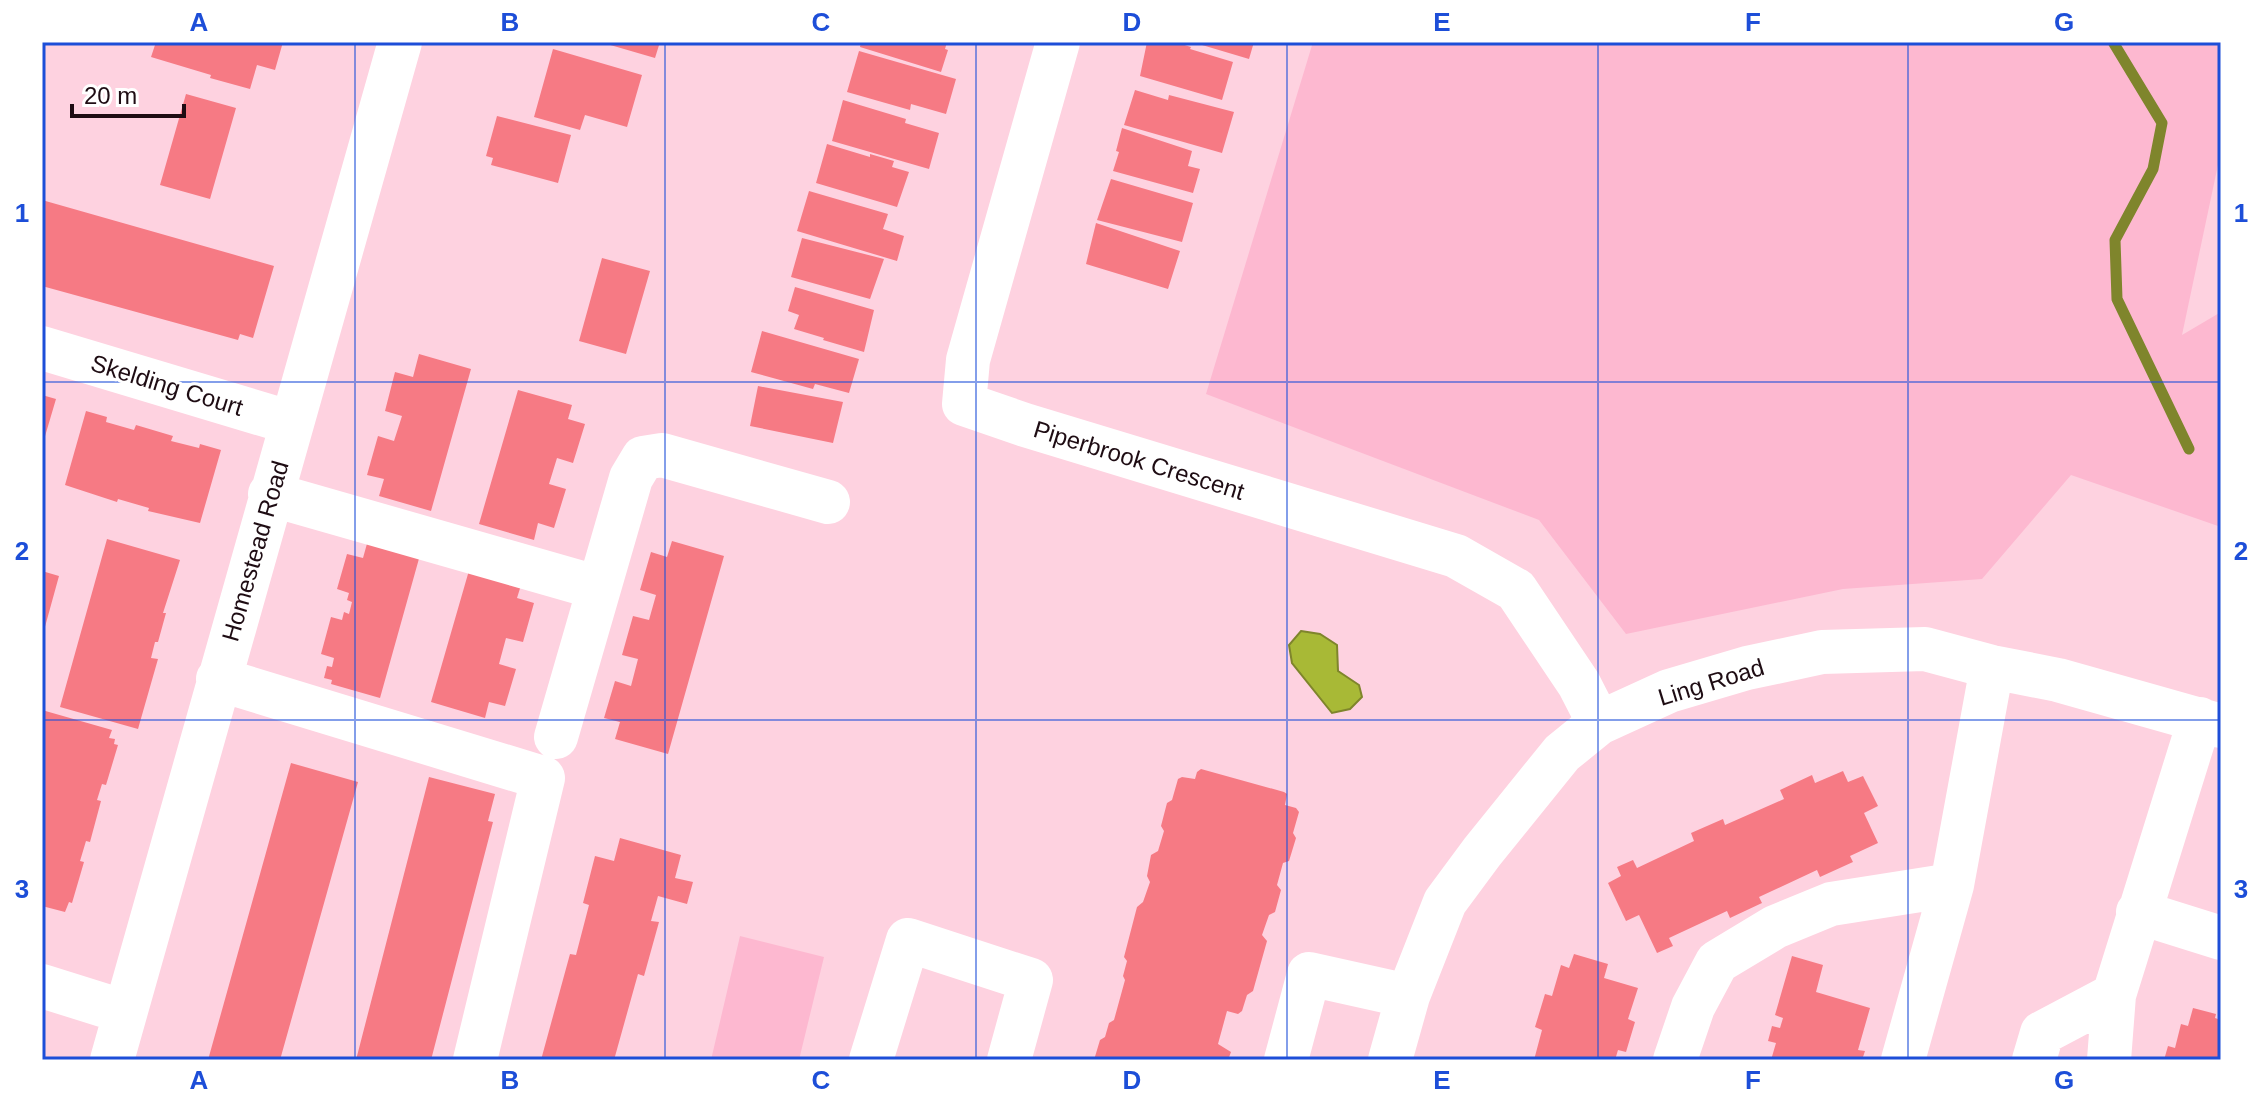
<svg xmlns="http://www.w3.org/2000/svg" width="2263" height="1102" viewBox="0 0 2263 1102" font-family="Helvetica,sans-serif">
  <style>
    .green { fill: #fdb8d0 }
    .water { fill: #a8b936; stroke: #7f852c; stroke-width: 2 }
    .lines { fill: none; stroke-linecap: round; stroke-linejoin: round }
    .stream { stroke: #7f852c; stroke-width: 11 }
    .building { fill: #f67a84 }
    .minor { stroke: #fff; stroke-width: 44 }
    .grid { fill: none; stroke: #1d4ed8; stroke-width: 2; stroke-opacity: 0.55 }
    .labels { text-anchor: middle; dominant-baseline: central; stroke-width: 6; stroke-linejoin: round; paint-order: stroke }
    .street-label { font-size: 24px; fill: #1e0c13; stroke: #fff }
    .neatline { fill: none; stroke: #1d4ed8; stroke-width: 3 }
    .grid-label { font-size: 26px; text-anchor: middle; font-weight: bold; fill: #1d4ed8 }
  </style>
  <rect width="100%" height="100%" fill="#fed2e0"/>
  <path class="green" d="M1313,42H2221L2219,160L2182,335L2221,312V527L2071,475L1982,579L1843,589L1626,634L1539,520L1206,394Z
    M740,936L824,957L799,1060H711Z"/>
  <path class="water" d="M1301,631L1320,634L1337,645L1338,671L1359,685L1362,697L1350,709L1332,713L1292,663L1289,645Z"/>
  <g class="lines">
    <path class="stream" d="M2113,42L2162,123L2153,169L2115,240L2117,299L2189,449"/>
  </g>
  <path class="building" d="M156,42H283L275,70L257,65L250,89L210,78L211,75L151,57Z
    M600,42H660L655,58Z
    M861,42H947L945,49L948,50L941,72L860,47Z
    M1147,42H1175L1191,47L1190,49L1233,62L1222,100L1140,76Z
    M1192,42H1254L1249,59Z
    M553,49L642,75L627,127L585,115L580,130L534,117Z
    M859,51L956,79L946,114L911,104L910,110L847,92Z
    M1135,90L1168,100L1169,95L1234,112L1222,153L1124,125Z
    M186,94L236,108L210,199L160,185Z
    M843,100L906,119L905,123L939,133L929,169L832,141Z
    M497,116L571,135L558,183L491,165L493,158L486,156Z
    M1122,128L1192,151L1188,166L1200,169L1193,193L1113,171L1119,152L1116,151Z
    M827,144L870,157V154L894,161L892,167L909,172L897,207L816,183Z
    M1111,179L1193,203L1182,242L1097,220Z
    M809,191L888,214L883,229L904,236L897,261L797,231Z
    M42,200L274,266L253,338L240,334L238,340L42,286Z
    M1096,223L1180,251L1168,289L1086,264Z
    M802,238L884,259L870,299L791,277Z
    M602,258L650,271L626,354L579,341Z
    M795,287L874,310L864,352L823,340L824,338L794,329L799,315L788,311Z
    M762,331L859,359L849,393L815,384L813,389L751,372Z
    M419,354L471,369L431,511L379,496L384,479L367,475L378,436L394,441L402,416L385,411L395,372L413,377Z
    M758,386L843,402L833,443L750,426Z
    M518,390L572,405L568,419L585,424L573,463L557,458L549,484L566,489L554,528L538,523L534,540L479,524Z
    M42,395L56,399L43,443H42Z
    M86,411L107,417L106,422L134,430L136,425L173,436L171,441L199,448L200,444L221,450L200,523L148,511L149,508L118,499L117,502L65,485Z
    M107,539L180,560L163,613H166L158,642H155L151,658L158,659L138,729L60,707Z
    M368,540L420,555L380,698L331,684L332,680L324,678L327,666L332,667L334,658L321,654L331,617L342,620L344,612L349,614L352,602L347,600L349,593L337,589L347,554L363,558Z
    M672,541L724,556L668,754L615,739L620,722L604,718L615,681L631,686L638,659L622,655L633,616L649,620L656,595L640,590L651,552L667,557Z
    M470,567L522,582L517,598L534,603L523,642L506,638L499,664L516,669L505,706L489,702L485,718L431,702Z
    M42,571L59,576L43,634H42Z
    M42,710L112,730L109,738L115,739L114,744L118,745L106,785L102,784L97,800L101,801L90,842L86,841L80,861L84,862L72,903L69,902L65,912L42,906Z
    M291,763L358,782L280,1060H208Z
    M1201,769L1284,792L1287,794L1285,805L1296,808L1299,812L1293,833L1296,838L1289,861L1283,863L1277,885L1281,890L1275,912L1269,915L1262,935L1267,941L1253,991L1247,995L1242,1011L1238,1014L1227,1011L1218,1044L1231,1052L1228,1060H1094L1100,1040L1105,1037L1109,1023L1114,1020L1125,980L1123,976L1127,961L1124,957L1137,907L1143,902L1150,882L1147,876L1151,855L1158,851L1164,831L1161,826L1167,803L1172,800L1178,779L1182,777L1195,779L1197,772Z
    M1843,771L1848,782L1863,776L1878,806L1864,813L1878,843L1850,856L1853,862L1820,877L1817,870L1759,897L1762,903L1730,918L1727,911L1669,938L1673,946L1657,953L1639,915L1626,921L1608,883L1621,876L1617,867L1633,860L1637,868L1694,841L1691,833L1723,819L1725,825L1784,799L1780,790L1812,775L1815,783Z
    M429,777L495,794L488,821L493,822L431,1060H356Z
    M620,838L681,855L675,878L693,882L687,904L658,896L651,921L659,922L644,976L638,974L614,1060H541L570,954L576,955L589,905L583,903L595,856L614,861Z
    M1574,954L1608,964L1604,978L1638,988L1628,1019L1635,1022L1626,1052L1618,1050L1615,1060H1534L1542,1030L1535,1027L1545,994L1552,996L1561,965L1569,968Z
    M1792,956L1823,965L1816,992L1870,1008L1858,1050L1865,1051L1862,1060H1771L1776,1043L1768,1041L1772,1026L1780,1028L1783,1018L1775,1015Z
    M2193,1008L2216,1014L2215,1018L2221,1020V1060H2164L2168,1046L2175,1048L2181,1024L2188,1026Z"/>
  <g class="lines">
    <path class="minor" d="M1058,42L968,360L964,404L1025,425L1456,556L1516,590L1579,684L1599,723
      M42,348L292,423
      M270,494L599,588
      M218,679L543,778L475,1060
      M556,737L631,478L643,458L662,455L828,502
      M2138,912L2221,938
      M42,986L125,1012
      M112,1060L400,42
      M871,1060L908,940L1031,980L1009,1060
      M1286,1060L1309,974L1408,996
      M1390,1060L1408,996L1445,902L1482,852L1562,753L1599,723L1669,691L1747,668L1822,652L1925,649L1992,667L2058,680L2221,726
      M1675,1060L1693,1007L1717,962L1775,927L1831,904L1952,885
      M1903,1060L1952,885L1992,667
      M2034,1060L2042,1033L2114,995
      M2109,1060L2114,995L2200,719"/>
  </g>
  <path class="grid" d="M355,42V1060M665,42V1060M976,42V1060M1287,42V1060M1598,42V1060M1908,42V1060M42,382H2221M42,720H2221"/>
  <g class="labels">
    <g class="street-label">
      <text transform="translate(167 385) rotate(17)">Skelding Court</text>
      <text transform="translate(1139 460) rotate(17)">Piperbrook Crescent</text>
      <text transform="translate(255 551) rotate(-74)">Homestead Road</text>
      <text transform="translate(1711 682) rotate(-17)">Ling Road</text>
    </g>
  </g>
  <rect width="2263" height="1102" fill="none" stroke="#ffffff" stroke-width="88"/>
  <path d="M72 104v12h112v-12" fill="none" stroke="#1e0c13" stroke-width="4"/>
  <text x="84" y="104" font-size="24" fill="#1e0c13" stroke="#ffffff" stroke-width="6" paint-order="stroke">20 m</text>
  <rect x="44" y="44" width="2175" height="1014" class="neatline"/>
  <g class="grid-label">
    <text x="199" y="31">A</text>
    <text x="510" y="31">B</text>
    <text x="821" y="31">C</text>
    <text x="1132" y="31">D</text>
    <text x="1442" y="31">E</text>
    <text x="1753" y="31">F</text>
    <text x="2064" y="31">G</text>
    <text x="22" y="222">1</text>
    <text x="2241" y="222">1</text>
    <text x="22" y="560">2</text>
    <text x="2241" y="560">2</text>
    <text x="22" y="898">3</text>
    <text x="2241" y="898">3</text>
    <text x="199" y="1089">A</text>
    <text x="510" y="1089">B</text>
    <text x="821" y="1089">C</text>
    <text x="1132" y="1089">D</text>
    <text x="1442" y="1089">E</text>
    <text x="1753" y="1089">F</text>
    <text x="2064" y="1089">G</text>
  </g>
</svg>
